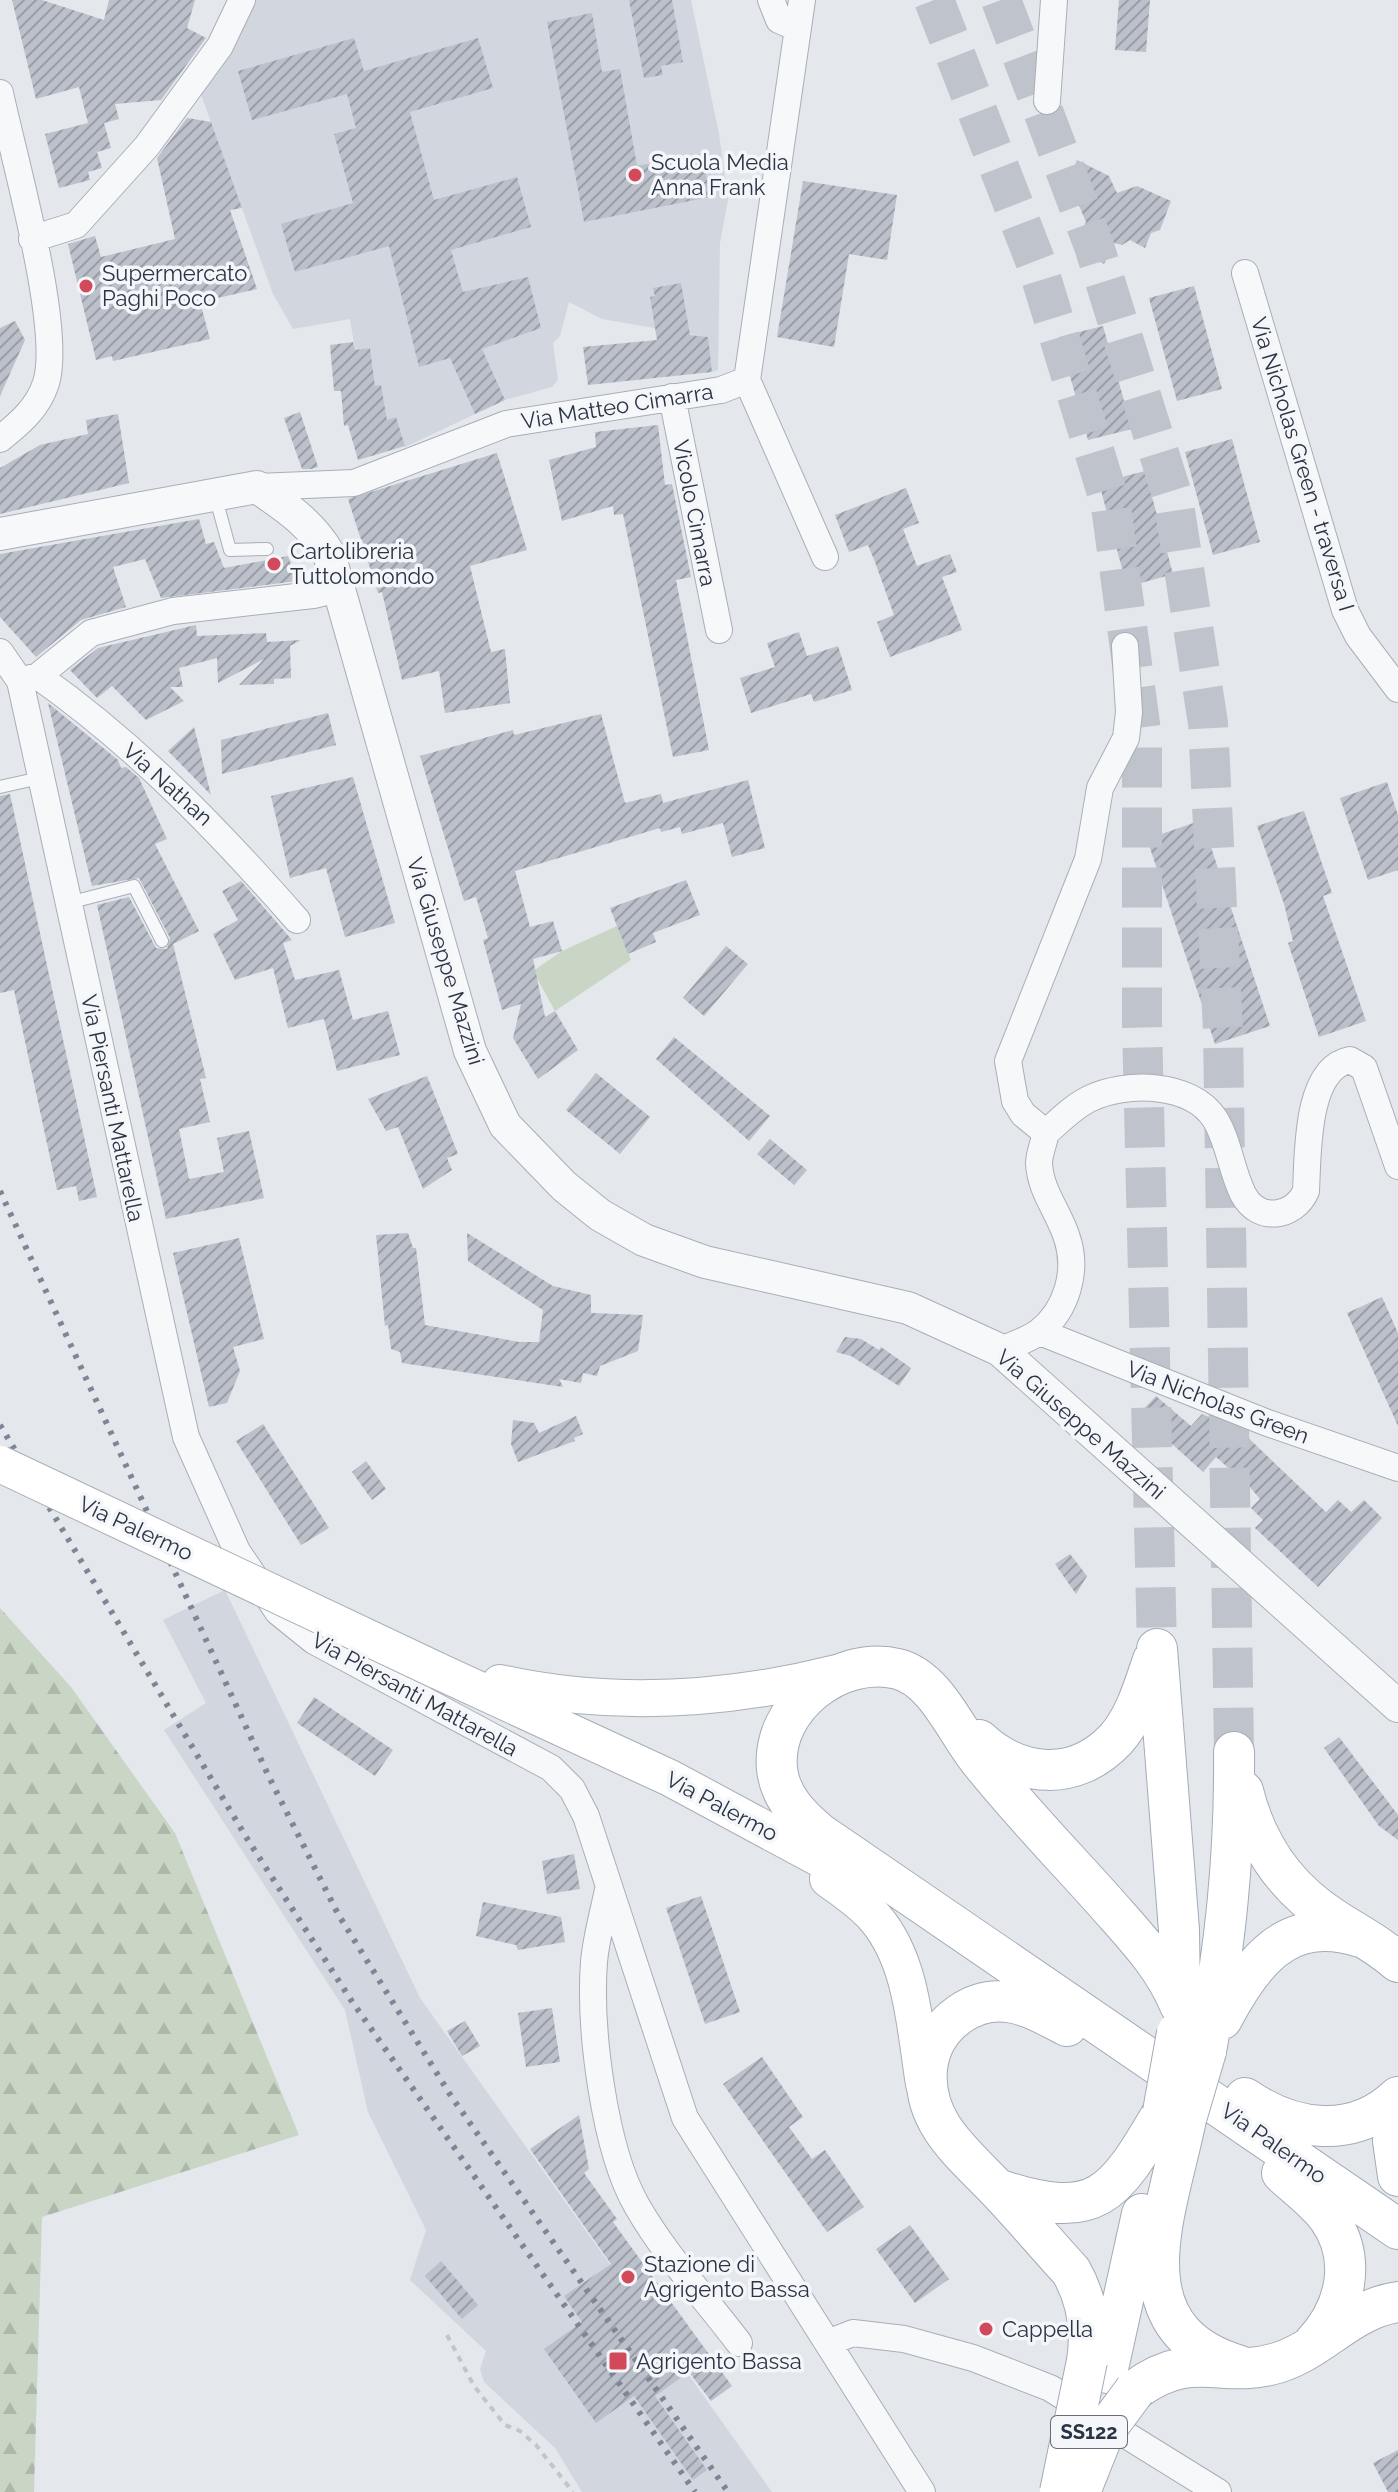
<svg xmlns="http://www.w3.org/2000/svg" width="1398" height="2492" viewBox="0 0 1398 2492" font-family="Raleway,sans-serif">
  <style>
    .built { fill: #d2d6de }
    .grass { fill: #c9d6c5 }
    .forest { fill: url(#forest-firs) }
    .building { fill: url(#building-hatch) }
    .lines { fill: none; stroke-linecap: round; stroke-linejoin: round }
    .primary-tunnel { stroke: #bfc3cb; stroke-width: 40; stroke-dasharray: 40 20; stroke-linecap: butt }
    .service-casing { stroke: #a9aeb7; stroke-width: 14 }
    .minor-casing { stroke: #a9aeb7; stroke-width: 28 }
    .tertiary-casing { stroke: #a9aeb7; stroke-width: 34 }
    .secondary-casing { stroke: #a9aeb7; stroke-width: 38 }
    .primary-casing { stroke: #a3abb8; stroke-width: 42 }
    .path { stroke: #c2c5cb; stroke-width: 4; stroke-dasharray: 6 6; stroke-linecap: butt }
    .service { stroke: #f7f8fa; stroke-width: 12 }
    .minor { stroke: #f7f8fa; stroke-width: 26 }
    .tertiary { stroke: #f7f8fa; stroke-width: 32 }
    .secondary { stroke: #fff; stroke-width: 36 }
    .primary { stroke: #fff; stroke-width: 40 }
    .rail { stroke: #7d8696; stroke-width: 6; stroke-dasharray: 4 8; stroke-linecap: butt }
    .secondary-bridge-casing { stroke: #a9aeb7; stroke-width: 38; stroke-linecap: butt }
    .primary-bridge-casing { stroke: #a3abb8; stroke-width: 42; stroke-linecap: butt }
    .secondary-bridge { stroke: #fff; stroke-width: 36 }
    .primary-bridge { stroke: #fff; stroke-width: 40 }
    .poi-dot { fill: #d1495b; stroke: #f4f6f9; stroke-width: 3 }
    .labels { text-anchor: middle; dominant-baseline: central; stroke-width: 7; stroke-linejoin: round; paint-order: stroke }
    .shield { fill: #f4f6f9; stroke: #676e7b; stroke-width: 2 }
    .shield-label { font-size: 20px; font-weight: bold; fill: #2b3445 }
    .poi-label { font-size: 22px; fill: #2b3445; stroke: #f4f6f9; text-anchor: start }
    .street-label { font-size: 22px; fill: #2b3445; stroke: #f4f6f9 }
  </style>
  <defs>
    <pattern id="forest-firs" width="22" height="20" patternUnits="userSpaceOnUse" patternTransform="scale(2)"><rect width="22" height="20" fill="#c9d6c5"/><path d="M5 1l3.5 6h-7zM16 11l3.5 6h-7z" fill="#adb8ab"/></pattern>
    <pattern id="building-hatch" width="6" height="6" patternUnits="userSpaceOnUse" patternTransform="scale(2)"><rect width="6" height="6" fill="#bbc0ca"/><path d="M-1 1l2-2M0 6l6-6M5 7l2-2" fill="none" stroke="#989da6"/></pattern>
  </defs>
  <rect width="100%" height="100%" fill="#e4e7ec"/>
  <path class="built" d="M255,0H691L719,134L728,200L720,243L718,370L712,372L707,337L602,319L569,302L560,336L553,343L558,380L552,387L505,400L405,447L396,417L387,420L381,386H375L370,348L355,350L350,319L293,329L273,294L200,92L237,43Z
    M225,1590L420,1998L772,2492H582L555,2448L484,2382L480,2369L486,2351L410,2280L426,2230L368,2112L345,2010L164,1730L206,1703L163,1620Z"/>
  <path class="grass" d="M617,926L631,960L555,1011L533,971L562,951Z"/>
  <path class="forest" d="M0,1608L71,1687L175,1833L299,2135L42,2217L34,2492H0Z"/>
  <path class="building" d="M12,0H42L104,20L109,0H195L187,28L206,38L161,100L115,104L119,119L104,123L111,148L97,152L102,168L88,172L90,180L59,188L45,134L88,123L79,87L36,99Z
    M629,0H672L683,62L661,66L663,75L644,78Z
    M1119,0H1150L1146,52L1115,50Z
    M592,13L602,72L620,69L637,166L702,154L710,197L584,222L547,22Z
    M354,38L364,71L478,38L493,88L410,112L434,200L517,177L531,227L451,250L463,292L528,277L541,328L482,349L505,400L475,414L450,358L419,367L389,246L295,272L281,224L353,203L334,134L356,128L347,94L252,120L238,71Z
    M187,118L211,122L242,208L230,210L257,289L200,302L210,339L113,361L112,356L96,360L68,244L95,236L101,257L175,239L157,158Z
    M1077,160L1109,176L1117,193L1137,186L1171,201L1160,230L1151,233L1145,248L1130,240L1122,245L1114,243L1104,264L1074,249L1086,222L1069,182Z
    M803,181L897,195L887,260L849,254L834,347L777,337Z
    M681,283L690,335L708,337L712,372L588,385L583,347L657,340L650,297L655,296L653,288Z
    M1194,286L1222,389L1177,401L1149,298Z
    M15,321L25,340L0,396V328Z
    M1103,326L1132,429L1088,440L1059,337Z
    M353,342L355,350L370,348L375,386L381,385L387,420L396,417L405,446L358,460L348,425L344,426L341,391H334L330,345Z
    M300,412L318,467L311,469H302L284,418Z
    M118,414L129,483L0,514V468L40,445L88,434L86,420Z
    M658,425L665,485L672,484L691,577L676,580L709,750L673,757L623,514L614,515L613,506L562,521L549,460L596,447L595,432Z
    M1232,439L1260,542L1213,555L1185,452Z
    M497,453L527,550L470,566L491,652L505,649L510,703L445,713L439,671L402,680L382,592L378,593L348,499Z
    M1145,471L1173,574L1127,587L1099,483Z
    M906,488L919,523L903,529L917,566L950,554L957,572L942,577L962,630L890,657L877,622L894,615L875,562L868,545L849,552L835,515Z
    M199,519L206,544L214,542L224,568L288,556L297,581L161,598L145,559L113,567L126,607L81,620L36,657L0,617V554Z
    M196,625L197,636L266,633L267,642L301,640L290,646L291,678L274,679V684L239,685L264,659L218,683L217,658L179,668L183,687H170L184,701L146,720L112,686L97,698L70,670L98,648Z
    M799,632L807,656L838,646L852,690L814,702L811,694L751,713L740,678L775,667L767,643Z
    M48,703L118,760L121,768L126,767L139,778L167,839L155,844L199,931L173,944L206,1078L200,1079L210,1122L179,1129L189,1179L224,1172L217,1138L249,1131L264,1198L166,1219L97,905L129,897L156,948L167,949L170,938L139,878L92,886Z
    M328,713L336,745L222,774L221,740Z
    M601,714L625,803L661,794L663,803L748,780L765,848L732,857L723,823L682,834L680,827L661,832L660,828L515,871L530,927L553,921L562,951L533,959L545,1017L555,1011L578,1050L538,1079L513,1038L521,1004L502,1010L483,940L488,938L476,897L464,901L420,756L513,730L514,735Z
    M194,727L211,795L168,751Z
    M353,777L395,923L345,937L326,868L290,878L271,796Z
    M1387,782L1398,815V870L1368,880L1340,798Z
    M10,794L97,1197L79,1201L76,1186L57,1190L14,990L0,993V796Z
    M1304,811L1332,893L1323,896L1366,1021L1319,1037L1288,943L1293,941L1284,904L1257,826Z
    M1202,820L1270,1026L1215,1044L1147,839Z
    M686,880L700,915L653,933L656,942L628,954L610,908Z
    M241,881L292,940L283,943L295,980L339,970L353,1020L388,1011L400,1055L337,1071L324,1019L288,1028L273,968L235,980L213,934L238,920L222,891Z
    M726,946L748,964L704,1016L683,998Z
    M674,1037L770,1116L749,1141L656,1059Z
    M596,1073L650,1117L620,1154L566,1110Z
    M427,1076L458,1154L447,1158L452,1170L423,1189L398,1127L386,1131L368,1099Z
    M770,1139L807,1170L794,1185L757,1154Z
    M408,1233L413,1248H416L425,1325L519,1342H539L543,1310L468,1261L467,1233L553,1286L591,1295V1313L643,1315L638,1351L600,1366L597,1376L583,1373L581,1383L559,1379L563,1387L402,1363L400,1352L391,1349L388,1325L385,1326L376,1235Z
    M239,1238L264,1339L233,1347L240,1371L227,1403L209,1407L173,1253Z
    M1382,1297L1398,1333V1426L1347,1313Z
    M845,1337L861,1339L879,1350L881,1347L911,1368L899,1386L851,1356L836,1352Z
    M1156,1396L1191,1426L1202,1414L1217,1420L1237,1438L1242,1432L1326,1512L1338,1500L1351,1512L1364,1500L1382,1518L1318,1587L1255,1528L1263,1520L1251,1508L1260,1499L1249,1486L1216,1457L1203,1472L1139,1414Z
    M576,1416L583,1434L574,1438L575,1441L518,1462L511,1444L513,1420L534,1423L539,1433Z
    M263,1424L329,1528L301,1545L236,1441Z
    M366,1461L386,1489L372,1500L352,1472Z
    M1070,1554L1087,1576L1076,1594L1055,1564Z
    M314,1697L393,1750L375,1776L297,1723Z
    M1339,1737L1398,1815V1840L1379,1826L1324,1748Z
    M574,1854L580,1889L547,1894L542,1861Z
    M701,1896L740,2012L705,2024L666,1908Z
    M483,1902L561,1917L565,1942L518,1950L516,1945L476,1936Z
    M552,2008L560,2062L526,2067L518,2013Z
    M465,2021L480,2046L462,2056L447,2031Z
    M762,2057L803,2117L789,2127L812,2159L825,2150L864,2207L827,2232L723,2084Z
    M579,2115L589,2169L584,2173L617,2219L613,2222L732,2386L711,2401L689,2372L655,2396L707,2470L693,2480L634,2396L596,2423L544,2349L582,2322L564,2296L611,2264L530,2149Z
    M910,2225L949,2279L915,2303L876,2249Z
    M441,2261L478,2305L462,2319L425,2276Z
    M1398,2450V2492H1388L1373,2463Z"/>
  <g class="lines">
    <path class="primary-tunnel" d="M934,0L1038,268L1111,506L1142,739V1023L1157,1649
      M1001,0L1094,246L1173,498L1208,723L1223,1030L1234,1752"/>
    <defs>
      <path id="service" d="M215,495L230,550L267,549
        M0,787L40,778
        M68,903L134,886L162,941"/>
      <path id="minor" d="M771,0L779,20L797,28
        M0,93C13,155 63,329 46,383C38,408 20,423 0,439
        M1047,101L1054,0
        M32,239L76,225L147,146L220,46L242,0
        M1245,273L1345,610L1358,636L1398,689
        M747,380L825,557
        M672,397L719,630
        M257,487L354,483L506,424L721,390L747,380L802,0
        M0,652L20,681L186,1437L237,1551L278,1612L314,1641L551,1768L572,1789L586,1816L685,2118L922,2492
        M38,676L91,633L173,611L313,595L339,589
        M20,681L38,676C136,745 218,830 297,920
        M1046,1133C1059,1121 1073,1107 1089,1099C1125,1081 1191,1082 1215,1119C1229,1142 1231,1170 1243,1194C1258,1223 1294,1218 1306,1191C1308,1157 1305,1068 1350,1060L1364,1068L1398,1166
        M1046,1133L1023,1114L1015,1101L1008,1061L1088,859L1100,788L1126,738L1129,712L1125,646
        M1040,1332L1265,1422L1398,1468
        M1000,1350C1013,1345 1028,1340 1039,1332C1067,1310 1078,1271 1067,1238C1059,1212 1040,1191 1039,1163C1039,1154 1044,1142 1046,1133
        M608,1890C603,1914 596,1938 594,1962C589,2028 604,2149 637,2206C665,2255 705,2298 739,2343
        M830,2342L853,2333L904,2339L973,2358L1050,2388L1218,2492"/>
      <path id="tertiary" d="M0,534L257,487C286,507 311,523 329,554L470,1051L505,1125L564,1186L600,1215L644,1240L705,1262L908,1308L1000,1350L1398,1706"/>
      <path id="secondary" d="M436,1670L670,1778L867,1884
        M500,1683C613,1708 725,1701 837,1673
        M828,1879C844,1891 863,1903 876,1919C913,1963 915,2030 924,2084"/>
      <path id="primary" d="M1157,1649L1179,1930L1180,2000
        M979,1740C1020,1778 1076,1782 1116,1739C1135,1718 1144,1686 1153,1660
        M1243,1791C1256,1844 1285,1887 1331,1917C1353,1932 1378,1944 1398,1962
        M1180,2005C1163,1964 1134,1935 1106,1903C1064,1856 1020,1811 981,1762C957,1734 937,1679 898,1669C840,1654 771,1707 777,1769C780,1797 799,1816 819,1833L1398,2229
        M1222,2019C1252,1962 1287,1914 1360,1937
        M1067,2026C1031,2007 998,1988 960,2014C941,2027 929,2047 927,2069C922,2123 964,2154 998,2190C1023,2216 1046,2244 1071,2271C1087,2299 1092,2329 1087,2361
        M1206,2051C1225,1946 1235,1860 1234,1752
        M1245,2098C1293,2131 1353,2140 1398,2097
        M1186,2119C1167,2213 1115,2329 1240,2366
        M1398,2121L1393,2141L1398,2176
        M1282,2173C1297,2187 1316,2201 1328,2217C1358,2259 1346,2309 1313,2344
        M997,2189C1098,2223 1114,2195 1163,2112
        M1107,2373L1142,2214
        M1135,2390C1193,2347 1221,2380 1277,2363C1321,2350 1351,2308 1398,2302"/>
    </defs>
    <use href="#service" class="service-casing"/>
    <use href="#minor" class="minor-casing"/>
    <use href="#tertiary" class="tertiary-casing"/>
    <use href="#secondary" class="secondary-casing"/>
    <use href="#primary" class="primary-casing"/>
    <path class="path" d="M447,2335L474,2386L505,2425L520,2431L536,2445L573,2492"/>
    <use href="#service" class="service"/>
    <use href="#minor" class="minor"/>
    <use href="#tertiary" class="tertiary"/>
    <use href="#secondary" class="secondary"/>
    <use href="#primary" class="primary"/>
    <path class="rail" d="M0,1191L269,1777L338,1914L451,2096L728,2492
      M0,1425L246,1837L351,2000L695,2492"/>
    <defs>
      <path id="secondary-bridge" d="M0,1464L436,1670"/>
      <path id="primary-bridge" d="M1163,2112L1177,2033
        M1186,2119L1206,2051
        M1060,2492L1087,2361
        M1080,2492L1104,2432L1135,2390"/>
    </defs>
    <use href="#secondary-bridge" class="secondary-bridge-casing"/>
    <use href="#primary-bridge" class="primary-bridge-casing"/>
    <use href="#secondary-bridge" class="secondary-bridge"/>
    <use href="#primary-bridge" class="primary-bridge"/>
  </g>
  <g class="poi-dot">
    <circle cx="635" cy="175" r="8"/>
    <circle cx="86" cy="286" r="8"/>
    <circle cx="274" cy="564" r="8"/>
    <circle cx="628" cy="2277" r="8"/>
    <circle cx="986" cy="2329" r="8"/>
    <rect x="608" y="2351" width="20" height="20" rx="4"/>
  </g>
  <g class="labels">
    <rect class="shield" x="1051" y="2416" width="76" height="32" rx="6"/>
    <g class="shield-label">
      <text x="1089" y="2432">SS122</text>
    </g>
    <g class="poi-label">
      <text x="651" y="162">Scuola Media<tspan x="651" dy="25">Anna Frank</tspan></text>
      <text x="102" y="273">Supermercato<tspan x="102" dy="25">Paghi Poco</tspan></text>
      <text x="290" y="551">Cartolibreria<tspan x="290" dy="25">Tuttolomondo</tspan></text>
      <text x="644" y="2264">Stazione di<tspan x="644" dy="25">Agrigento Bassa</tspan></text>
      <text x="1002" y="2329">Cappella</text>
      <text x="636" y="2361">Agrigento Bassa</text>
    </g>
    <g class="street-label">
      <text transform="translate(617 406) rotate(-9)">Via Matteo Cimarra</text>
      <text transform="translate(1303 464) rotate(73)">Via Nicholas Green - traversa I</text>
      <text transform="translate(695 513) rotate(79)">Vicolo Cimarra</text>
      <text transform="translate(168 784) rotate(42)">Via Nathan</text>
      <text transform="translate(446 961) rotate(73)">Via Giuseppe Mazzini</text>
      <text transform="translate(113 1108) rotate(78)">Via Piersanti Mattarella</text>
      <text transform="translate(1218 1402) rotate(21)">Via Nicholas Green</text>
      <text transform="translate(1081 1424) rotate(41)">Via Giuseppe Mazzini</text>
      <text transform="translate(136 1528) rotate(25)">Via Palermo</text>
      <text transform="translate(415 1694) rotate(29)">Via Piersanti Mattarella</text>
      <text transform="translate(722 1806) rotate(28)">Via Palermo</text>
      <text transform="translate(1274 2143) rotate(35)">Via Palermo</text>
    </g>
  </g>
</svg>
